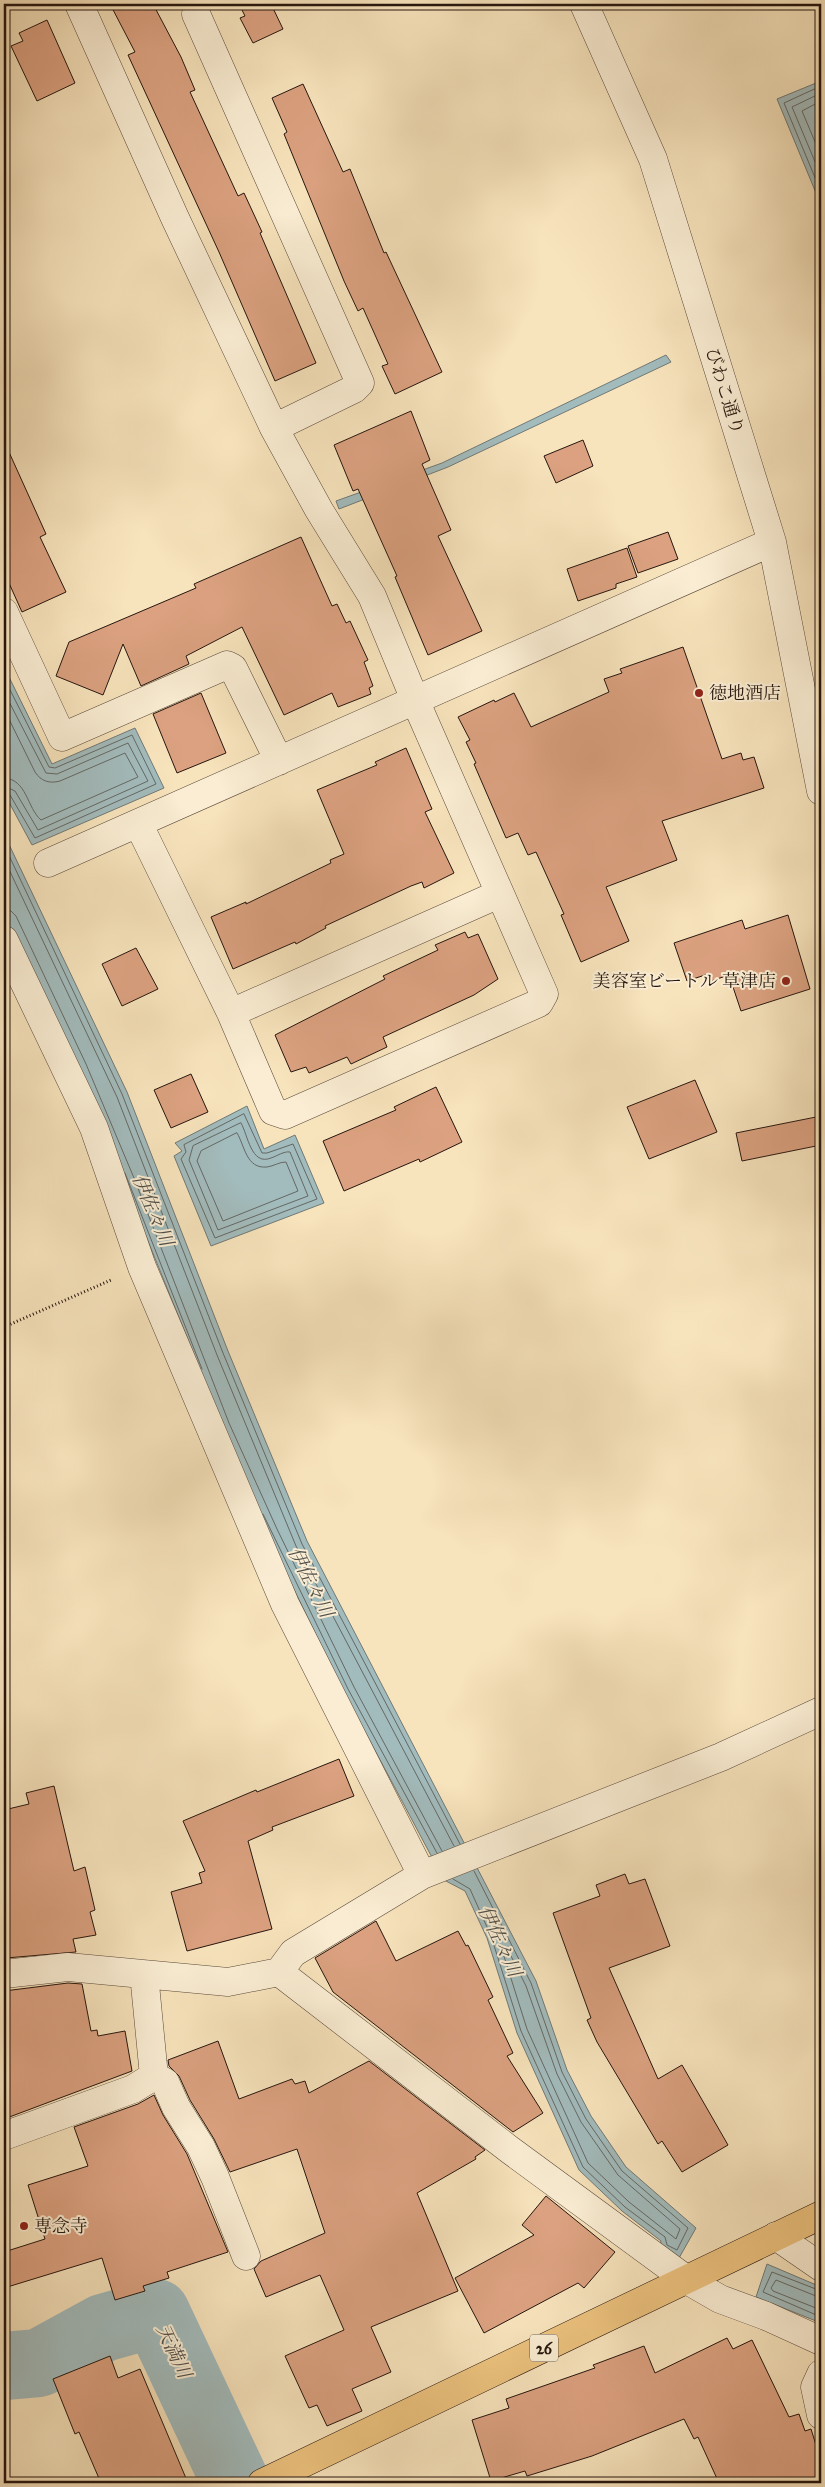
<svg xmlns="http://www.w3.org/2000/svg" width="825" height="2487" viewBox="0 0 825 2487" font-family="'IM FELL Great Primer','Noto Serif JP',serif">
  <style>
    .water { fill: #a2bbbc; stroke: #707976 }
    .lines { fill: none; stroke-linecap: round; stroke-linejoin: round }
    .shore { stroke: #646865; stroke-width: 1 }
    .river { stroke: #a2bbbc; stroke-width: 68 }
    .building { fill: #dba180; stroke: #26160e }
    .minor-casing { stroke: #5a493a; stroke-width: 29 }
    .major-casing { stroke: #26160e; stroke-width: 29 }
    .path { stroke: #26160e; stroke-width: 3; stroke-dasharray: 1 2.5; stroke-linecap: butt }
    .minor { stroke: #faedd3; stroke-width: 28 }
    .major { stroke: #ecc27e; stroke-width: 28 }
    .poi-dot { fill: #8f2418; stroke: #faedd3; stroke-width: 2 }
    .labels { text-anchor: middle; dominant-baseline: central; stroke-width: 4; stroke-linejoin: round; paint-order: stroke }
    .shield { fill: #faedd3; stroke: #665649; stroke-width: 1 }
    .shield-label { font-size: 16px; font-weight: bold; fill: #26160e }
    .street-label { font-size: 18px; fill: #26160e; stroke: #faedd3 }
    .poi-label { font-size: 18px; fill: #26160e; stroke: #faedd3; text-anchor: start }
    .water-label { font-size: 19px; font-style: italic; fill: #51504b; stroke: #faedd3 }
  </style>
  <rect width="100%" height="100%" fill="#f7e3bc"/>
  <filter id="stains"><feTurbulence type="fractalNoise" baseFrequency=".004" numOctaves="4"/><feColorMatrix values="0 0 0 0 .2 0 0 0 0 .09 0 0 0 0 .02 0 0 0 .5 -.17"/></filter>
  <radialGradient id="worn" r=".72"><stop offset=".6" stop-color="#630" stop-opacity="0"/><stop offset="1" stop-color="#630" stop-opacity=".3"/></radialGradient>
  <path class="water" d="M821,81V205L777,99Z
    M666,355L671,362L448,467L339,509L336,501L442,463Z
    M4,667L52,764L135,728L164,788L32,845L4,793Z
    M4,834L127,1092L228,1351L307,1541L536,1981L567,2070L591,2116L626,2167L696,2228L679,2258L660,2247L661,2241L622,2211L579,2170L517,2033L487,1938L465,1891L444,1880L344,1692L267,1534L124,1182L75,1068L4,916Z
    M247,1106L264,1149L295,1135L324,1203L211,1246L174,1156L182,1151L175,1143Z
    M767,2264L821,2287V2323L756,2297Z
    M168,2282L244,2463L253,2483H216L198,2459L134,2297Z"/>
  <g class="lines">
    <path class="shore" d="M821,86L784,103L821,192
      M821,93L792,107L821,176
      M821,101L802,111L821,156
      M4,678L49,767L55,768L132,735L156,784L35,838L10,795L4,792
      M4,692L46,773L57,774L128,743L148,781L38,830L15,791L4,786
      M4,709L35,772C41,781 49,784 60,781L125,753L138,777L41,820C27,808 27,779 4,778
      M4,845L122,1094L223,1353L302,1544L460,1844
      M4,859L117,1097L217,1355L296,1546L454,1846
      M4,909L11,911L16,916L86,1064L134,1178L229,1423L277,1529L354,1687L442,1851
      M244,1114L262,1153H267L293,1144L317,1199L215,1238L181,1159L186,1152L184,1145Z
      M241,1123C248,1135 251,1166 271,1158C277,1156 284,1151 290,1152L308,1196L218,1230L189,1160L193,1146Z
      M237,1133C245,1146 246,1169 267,1167C274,1166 279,1162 286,1162L298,1191L223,1221L197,1161L201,1151Z
      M125,1173L202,1369
      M263,1514L348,1689L437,1853
      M453,1879L470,1889L491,1936L521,2031L583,2167L625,2207L665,2237L667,2245L677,2250L688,2228L622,2171L586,2119L562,2072L531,1983L474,1871
      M504,1947L507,1948L526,1986L557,2074L581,2122L618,2175L680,2229L676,2239L629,2202L588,2163L527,2029L502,1950Z
      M821,2291L772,2272L763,2292L821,2317
      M821,2298L776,2280L771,2288L773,2291L821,2310
      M220,2483L219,2479L202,2456L141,2302L142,2299L163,2290L166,2291L247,2482
      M226,2483L224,2476L207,2453L149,2305L150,2302L160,2298L163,2299L241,2483"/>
    <path class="river" d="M4,2366L39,2363L103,2328L156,2313L236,2483"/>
  </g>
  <path class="building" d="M110,4H153L181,57L195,90L190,92L238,196L244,193L262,232L260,233L316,363L275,381L219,252L128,55L135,52Z
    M239,4H271L283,29L253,43L240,18L245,16Z
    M47,20L75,83L37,101L11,46L23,41L19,33Z
    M303,84L343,172L350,169L384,253L386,252L442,372L395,394L382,366L388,364L363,308L358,311L344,281L284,134L287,132L272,98Z
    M411,411L430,460L422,464L451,530L438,536L482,631L428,655L395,577L397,576L358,489L353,491L334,445Z
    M583,440L593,466L556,483L544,456Z
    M4,441L46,534L40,537L66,592L22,612L4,572Z
    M668,532L678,559L638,573L628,546Z
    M301,537L332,606L337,604L346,623L350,621L368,660L364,662L373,686L369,688L371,694L338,707L332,693L284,715L242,627L186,656L189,664L141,686L123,644L103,695L56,676L69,642L196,588L194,584Z
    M627,548L637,577L616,584V588L578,601L567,569Z
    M683,647L722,759L741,753L743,760L754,757L764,788L662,821L677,860L606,887L629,941L581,962L561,915L564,914L536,852L528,855L518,833L506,838L474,764L476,763L466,742L470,740L458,717L494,700L495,702L514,693L531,727L609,692L604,679L622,673L620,669Z
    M201,693L226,753L177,773L153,714Z
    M406,748L432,809L425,812L454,873L424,888L422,882L411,886L325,926L326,928L296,944L295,942L233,969L211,917L246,902V904L331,863L330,860L344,854L317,790L377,765L375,762Z
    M788,915L810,989L741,1011L729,975L711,981L708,974L687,981L674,943L742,920L745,929Z
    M465,932L468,938L478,934L498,979L474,995L383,1037L387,1047L351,1064L347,1057L309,1073L306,1067L291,1072L275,1035L385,979L383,976L438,950L435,945Z
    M136,948L158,989L122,1006L102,964Z
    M191,1074L208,1112L171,1128L154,1090Z
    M695,1080L717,1132L649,1159L627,1107Z
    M436,1087L462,1142L420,1162L419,1159L344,1191L323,1141L396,1110L394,1107Z
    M821,1116V1145L742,1161L736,1133Z
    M339,1759L354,1796L272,1827L273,1830L248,1841L272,1929L187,1951L171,1892L202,1883L199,1873L205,1871L183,1821L256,1790L257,1792Z
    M54,1786L74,1871L85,1867L95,1910L90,1912L96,1935L73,1939L76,1952L6,1958L4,1947V1810L29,1804L26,1793Z
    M625,1874L629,1884L645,1879L670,1946L609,1968L658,2079L682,2065L728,2145L682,2172L662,2141L658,2144L597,2042L587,2020L591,2018L553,1913L600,1896L596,1885Z
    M376,1921L396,1961L458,1931L466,1946L468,1945L493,1997L488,2000L513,2053L507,2056L543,2113L513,2132L333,1992L315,1958Z
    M68,1983L82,1984L91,2031L97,2030L98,2036L125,2031L132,2071L4,2119V1991Z
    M218,2041L239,2099L292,2079L295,2084L305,2081L309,2093L369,2061L485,2150L475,2157L476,2159L417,2193L458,2291L371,2327L391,2372L352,2389L362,2411L327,2426L317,2405L309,2408L285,2356L344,2330L320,2275L266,2297L254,2269L261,2261L325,2233L297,2149L230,2172L214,2139L190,2100L179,2076L169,2066L168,2060Z
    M154,2095L163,2115L187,2154L228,2252L167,2272L169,2278L143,2286L145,2291L115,2300L102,2258L4,2288V2252L45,2239L28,2185L88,2166L74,2127L138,2104Z
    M546,2196L615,2252L584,2288L578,2283L484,2333L455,2278L534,2235L522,2225Z
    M727,2338L733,2349L752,2340L789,2417L799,2414L805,2431L811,2429L821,2461V2483H719L698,2437L694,2439L684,2419L592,2456L527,2476L525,2471L491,2481L472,2420L509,2408L506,2399L595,2368L593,2365L644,2346L655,2373Z
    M110,2356L118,2378L140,2369L188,2483H101L79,2432L75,2434L53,2379Z"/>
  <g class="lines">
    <defs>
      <path id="minor" d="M79,4L175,218L274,428L319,510L372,596L415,700L544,994L539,1003L285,1115L273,1111L231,1013L138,823
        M584,4L653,159L772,542L821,791
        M196,14L360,383L354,389L274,428
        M4,612L62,737L227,665L233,668L279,761
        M48,863L772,542
        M4,940L94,1128L142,1267L285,1604L422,1875
        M231,1013L499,894
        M279,1972L510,2150L687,2280L720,2299L766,2316L821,2341
        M4,1974L68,1967L228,1982L279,1972L293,1953L422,1875L721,1757L821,1711
        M154,2076L165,2082L176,2107L201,2147L215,2177L246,2256
        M4,2136L133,2089L154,2076L144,1974
        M776,2236L821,2267
        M821,2374L815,2387L821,2415"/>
      <path id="major" d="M262,2483L821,2215"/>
    </defs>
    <use href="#minor" class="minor-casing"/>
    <use href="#major" class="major-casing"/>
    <path class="path" d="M4,1327L111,1280"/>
    <use href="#minor" class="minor"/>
    <use href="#major" class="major"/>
  </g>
  <g class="poi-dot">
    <circle cx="699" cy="693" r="5"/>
    <circle cx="786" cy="981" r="5"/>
    <circle cx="24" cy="2226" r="5"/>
  </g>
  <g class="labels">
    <rect class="shield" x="530" y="2334.5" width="28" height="27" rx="4"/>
    <g class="shield-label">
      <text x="544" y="2348">26</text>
    </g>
    <g class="street-label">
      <text transform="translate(725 391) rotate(73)">びわこ通り</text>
    </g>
    <g class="poi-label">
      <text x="709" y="693">徳地酒店</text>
      <text x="776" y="981" text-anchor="end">美容室ビートル 草津店</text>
      <text x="34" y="2226">専念寺</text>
    </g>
    <g class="water-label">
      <text transform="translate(153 1210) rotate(67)">伊佐々川</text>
      <text transform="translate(311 1582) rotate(63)">伊佐々川</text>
      <text transform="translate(500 1941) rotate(65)">伊佐々川</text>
      <text transform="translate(174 2351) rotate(65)">天満川</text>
    </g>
  </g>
  <rect width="825" height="2487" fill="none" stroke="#f7e3bc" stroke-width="20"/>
  <rect x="5" y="5" width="815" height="2477" fill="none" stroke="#26160e" stroke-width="2.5"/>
  <rect x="10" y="10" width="805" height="2467" fill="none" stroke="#26160e"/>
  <rect width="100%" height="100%" filter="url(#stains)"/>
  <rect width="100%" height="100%" fill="url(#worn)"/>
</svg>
